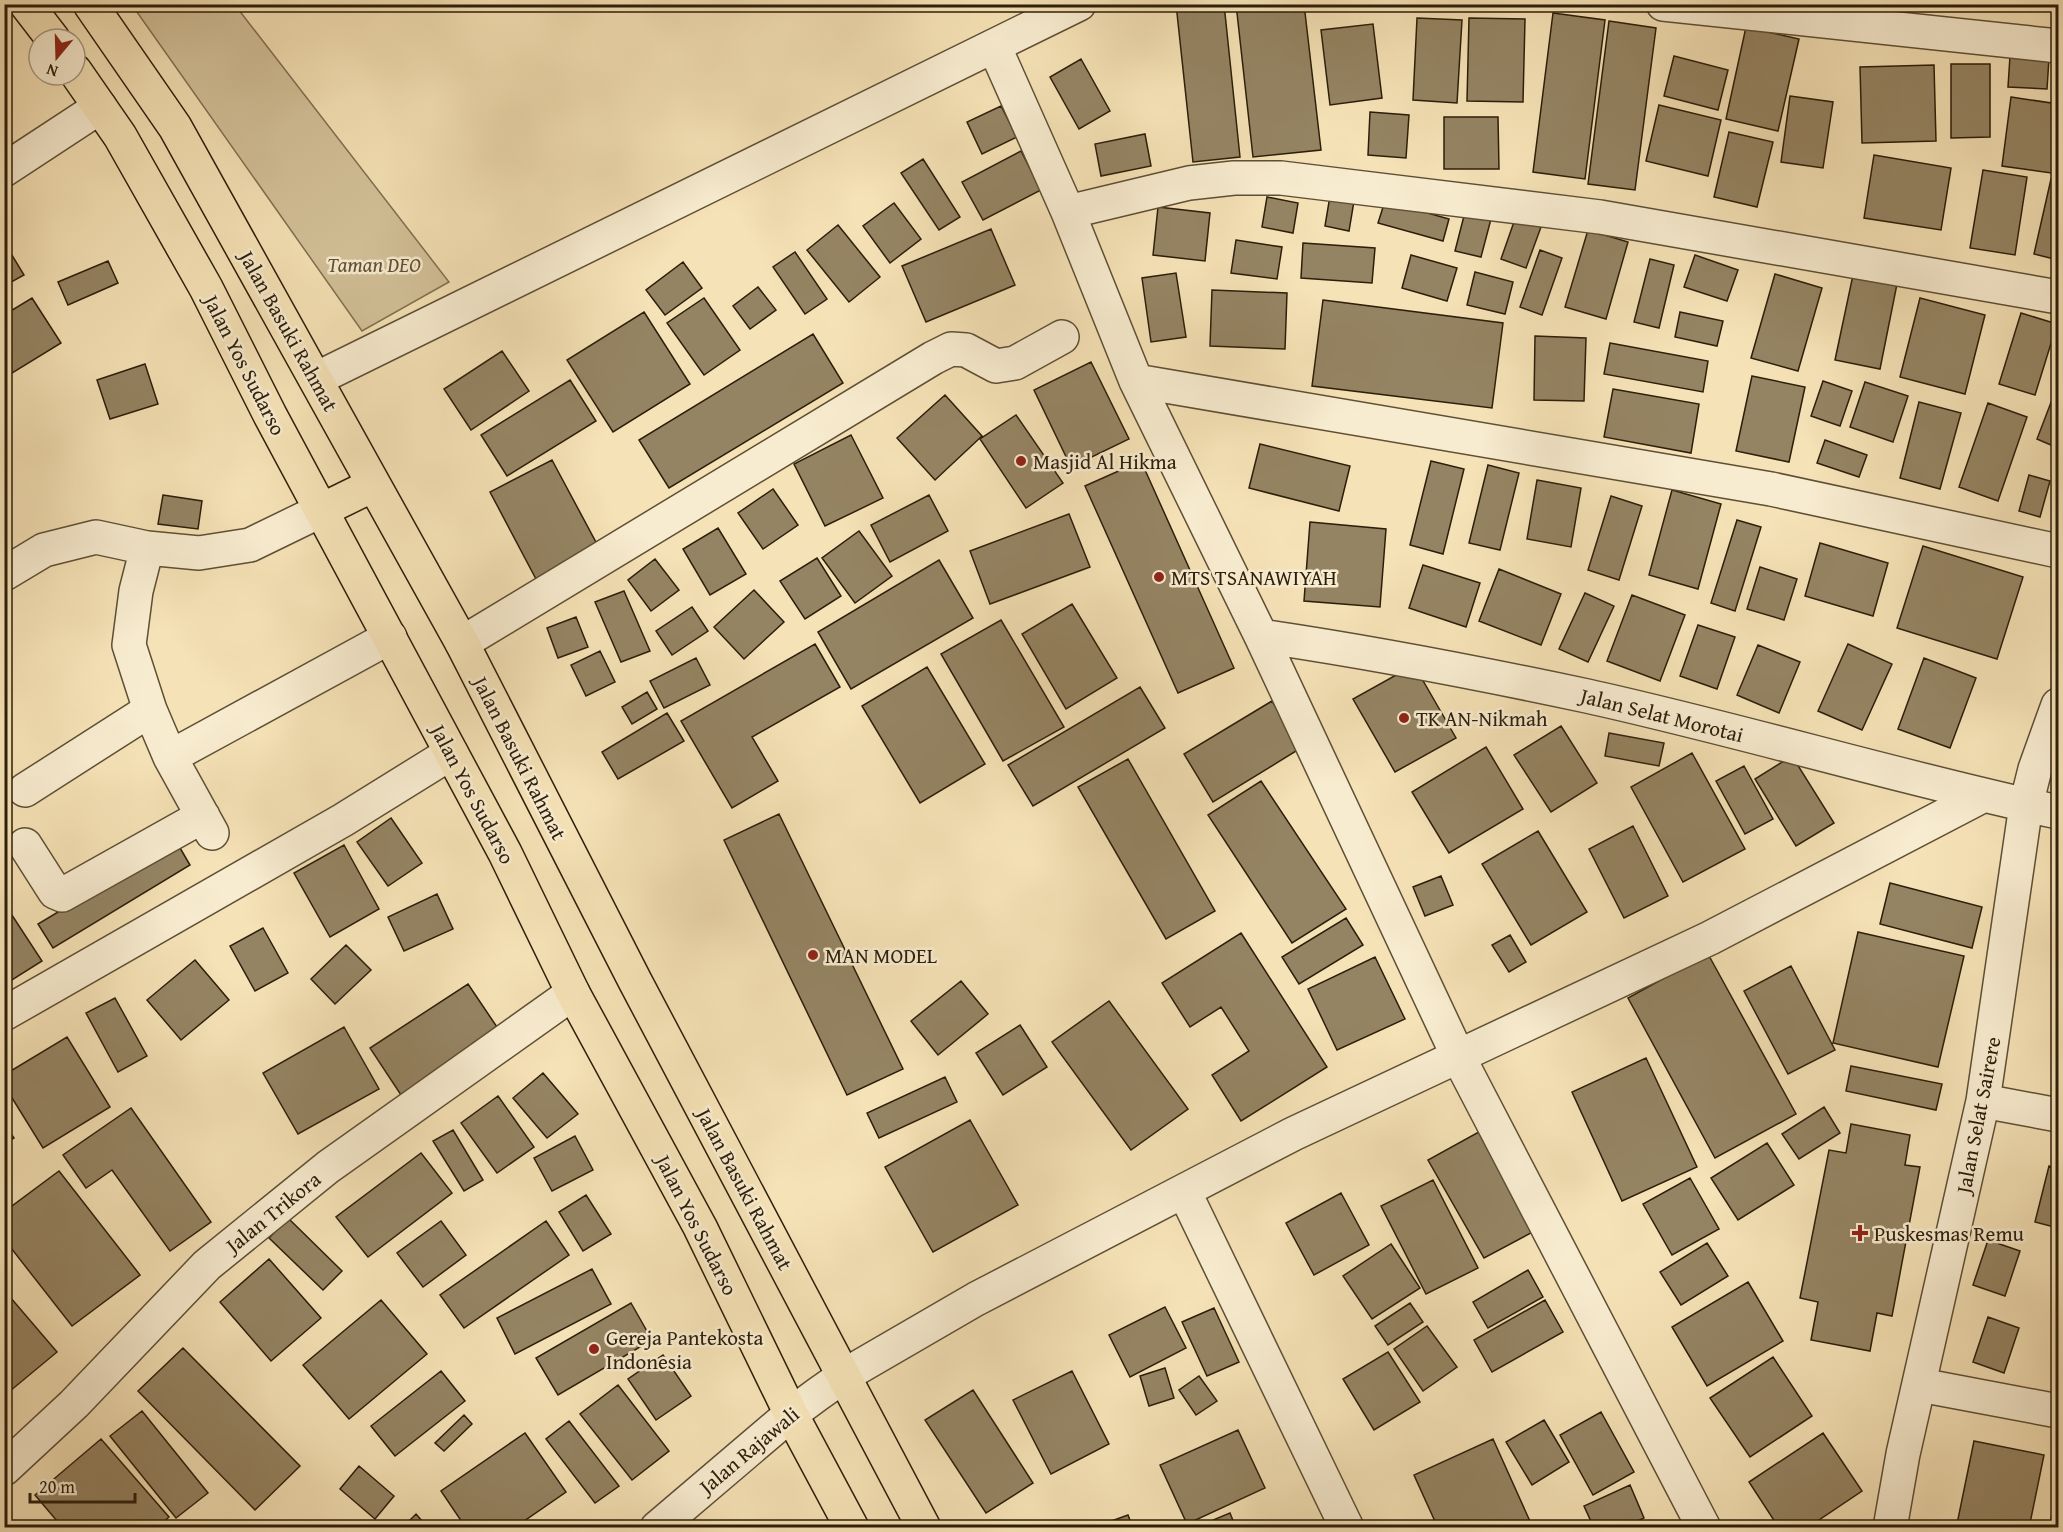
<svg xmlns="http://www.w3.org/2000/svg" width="2063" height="1532" viewBox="0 0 2063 1532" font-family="'Gentium Book Plus',serif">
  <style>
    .green { fill: #d3c199; stroke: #807052; stroke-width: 1.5 }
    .building { fill: #958463; stroke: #2c1e0a; stroke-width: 1.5 }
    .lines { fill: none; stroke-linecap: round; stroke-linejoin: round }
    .minor-casing { stroke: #5e4f35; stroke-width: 36 }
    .highway-casing { stroke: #2c1e0a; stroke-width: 36 }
    .minor { stroke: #f8ecd0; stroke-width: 33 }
    .highway { stroke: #f5e2b6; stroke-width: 33 }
    .poi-dot { fill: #8f2418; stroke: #f8ecd0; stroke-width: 2 }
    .labels { text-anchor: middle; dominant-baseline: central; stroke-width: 5; stroke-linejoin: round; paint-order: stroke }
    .park-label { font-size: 21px; font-style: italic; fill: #5e4f35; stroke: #f8ecd0 }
    .street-label { font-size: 21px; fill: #2c1e0a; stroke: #f8ecd0 }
    .poi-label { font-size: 21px; fill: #2c1e0a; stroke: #f8ecd0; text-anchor: start }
  </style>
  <rect width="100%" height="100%" fill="#f5e2b6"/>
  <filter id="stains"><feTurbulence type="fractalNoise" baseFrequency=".00333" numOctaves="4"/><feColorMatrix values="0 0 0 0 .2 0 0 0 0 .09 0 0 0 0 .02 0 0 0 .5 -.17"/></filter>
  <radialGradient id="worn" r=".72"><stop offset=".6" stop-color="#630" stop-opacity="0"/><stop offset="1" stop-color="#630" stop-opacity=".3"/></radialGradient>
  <path class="green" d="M132,5H235L449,282L362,331Z"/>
  <path class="building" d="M1176,4H1224L1240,157L1193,162Z
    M1236,4H1304L1321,150L1253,157Z
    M1553,13L1605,20L1585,179L1533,172Z
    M1417,18L1462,20L1457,103L1413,100Z
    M1469,18L1525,19L1523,102L1467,101Z
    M1609,21L1656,28L1635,190L1588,184Z
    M1373,24L1382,98L1330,105L1321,30Z
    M1746,27L1799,39L1778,131L1726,119Z
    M1674,56L1728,70L1718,110L1664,96Z
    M2010,56L2049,58L2047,89L2008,87Z
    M1081,59L1110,111L1079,129L1050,77Z
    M1951,64H1990V137L1951,138Z
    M1934,65L1936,141L1862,143L1860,67Z
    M1790,96L1833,102L1823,168L1781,162Z
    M2011,97L2058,104V174L2002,166Z
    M1659,105L1721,120L1708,176L1646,161Z
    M1001,106L1017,137L982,154L967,122Z
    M1370,112L1409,115L1406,158L1368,155Z
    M1444,117H1498L1499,169H1444Z
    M1729,132L1773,142L1757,207L1714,197Z
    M1145,134L1151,166L1101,176L1095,144Z
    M1021,151L1041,190L983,220L962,182Z
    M1874,155L1951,168L1941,230L1864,218Z
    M923,159L960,217L939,230L901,173Z
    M1983,170L2027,177L2015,255L1970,248Z
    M2051,179L2058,181V260L2034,254Z
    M1330,196L1354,201L1349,231L1325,226Z
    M1267,197L1298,203L1293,233L1262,227Z
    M1385,201L1449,219L1443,241L1378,223Z
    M894,203L921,239L890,263L863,226Z
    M1158,207L1210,213L1205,261L1153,255Z
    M1465,212L1491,219L1481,257L1455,251Z
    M1515,219L1541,227L1526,268L1501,259Z
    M838,225L880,277L849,302L807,250Z
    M991,229L1015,285L926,322L902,266Z
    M1588,230L1628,242L1606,319L1565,307Z
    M1236,240L1282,247L1277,279L1231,273Z
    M4,242L24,275L4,286Z
    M1303,243L1375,248L1372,283L1301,278Z
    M1540,250L1562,258L1542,315L1520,307Z
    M795,252L827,299L805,314L773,267Z
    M1411,255L1457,268L1447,301L1402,288Z
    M1695,255L1738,270L1727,301L1684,287Z
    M1650,259L1674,265L1659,328L1634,322Z
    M108,261L118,283L68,305L58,282Z
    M683,262L702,288L665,315L646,290Z
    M1475,272L1513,282L1505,314L1467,305Z
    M1176,273L1186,337L1151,342L1142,278Z
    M1775,274L1822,288L1798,371L1751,358Z
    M1853,275L1897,284L1880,369L1835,360Z
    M758,287L776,310L750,329L733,306Z
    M1212,290L1287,293L1285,349L1210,346Z
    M32,298L61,343L4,378V315Z
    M704,298L740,350L704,375L667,323Z
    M1920,298L1985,315L1965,394L1900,377Z
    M1323,300L1503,323L1492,408L1312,386Z
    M644,312L690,384L613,432L567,360Z
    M1680,312L1723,321L1717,346L1675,337Z
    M2021,313L2057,324L2035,395L1999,384Z
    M813,334L843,383L669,488L639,440Z
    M1535,336L1586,338L1584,401L1534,400Z
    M1610,343L1708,361L1703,392L1604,374Z
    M502,351L529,391L471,430L444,389Z
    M1091,362L1129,439L1071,467L1034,390Z
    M145,364L158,404L110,419L97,380Z
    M1752,376L1805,387L1789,462L1736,451Z
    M570,380L596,421L507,476L481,435Z
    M1823,381L1852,391L1840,426L1811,416Z
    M1865,382L1908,396L1893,442L1850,427Z
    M1613,389L1699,404L1691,453L1604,437Z
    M2055,392L2058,394V448L2037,439Z
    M945,395L982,436L935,480L897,438Z
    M1919,402L1961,413L1940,489L1900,478Z
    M1988,403L2027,417L1998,501L1959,487Z
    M1016,415L1063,483L1026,508L980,439Z
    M851,435L883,498L825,526L794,464Z
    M1825,440L1867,455L1859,477L1817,463Z
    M1260,444L1350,466L1339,511L1249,488Z
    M552,460L598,546L536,579L490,492Z
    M1141,461L1234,668L1178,693L1085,486Z
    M1431,461L1464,469L1443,554L1410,545Z
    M1488,465L1519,473L1500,550L1469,543Z
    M2029,475L2050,481L2040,517L2019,511Z
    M1537,480L1581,488L1571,547L1527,539Z
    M773,489L798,525L763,549L738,513Z
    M1672,490L1721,504L1698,589L1649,575Z
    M163,495L202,501L198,529L158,524Z
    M929,495L948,531L890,562L871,525Z
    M1611,496L1642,506L1619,580L1588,570Z
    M1069,514L1090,567L990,604L970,551Z
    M1737,520L1761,527L1735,611L1711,603Z
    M1310,522L1386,529L1380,607L1304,601Z
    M718,528L746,574L710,595L683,549Z
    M859,531L892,576L855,603L822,558Z
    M1820,543L1888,563L1873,616L1805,596Z
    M1923,546L2023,577L1997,659L1897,628Z
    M817,558L841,596L805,619L780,581Z
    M655,559L679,590L651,611L628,580Z
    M939,560L973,618L851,689L818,632Z
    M1423,565L1480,583L1466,627L1409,608Z
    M1760,567L1797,579L1784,620L1747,609Z
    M1499,569L1561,594L1541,645L1479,621Z
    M754,590L784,622L744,659L714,627Z
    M624,591L650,651L621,662L595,602Z
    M1585,593L1614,606L1588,662L1559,649Z
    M1632,595L1685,615L1660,681L1607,661Z
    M1072,604L1117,678L1066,709L1022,634Z
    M692,607L708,631L672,655L656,631Z
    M576,617L588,647L558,658L547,628Z
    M1001,620L1064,727L1003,761L941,654Z
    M1698,625L1735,637L1717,689L1680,676Z
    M815,644L840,687L752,737L778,781L732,808L681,721Z
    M1848,644L1892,664L1862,730L1818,711Z
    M1758,645L1800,662L1779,713L1737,695Z
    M600,651L615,682L586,696L571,665Z
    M696,658L710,685L664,708L650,681Z
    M1924,658L1976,678L1950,748L1898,729Z
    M1414,665L1456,738L1395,772L1353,699Z
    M927,667L985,764L920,803L862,706Z
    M1140,687L1165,728L1033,806L1008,765Z
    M647,692L657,709L632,724L622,707Z
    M1272,701L1301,748L1213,802L1184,754Z
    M667,713L684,741L618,779L602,752Z
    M1561,726L1597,783L1551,812L1514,755Z
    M1609,733L1664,743L1659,766L1605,756Z
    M1486,747L1523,809L1449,853L1412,792Z
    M1692,753L1745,849L1683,882L1631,787Z
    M1792,756L1834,823L1796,846L1755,779Z
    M1128,759L1215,911L1166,939L1078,787Z
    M1744,766L1773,819L1745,834L1716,781Z
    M1261,781L1346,909L1292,943L1208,815Z
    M779,814L903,1069L847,1095L724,840Z
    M391,818L422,863L388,886L357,842Z
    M1633,826L1668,896L1624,918L1589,849Z
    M1538,831L1587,912L1531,945L1482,864Z
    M176,841L190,865L53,948L38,924Z
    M344,845L379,909L330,937L294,873Z
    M1441,876L1453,905L1425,916L1413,887Z
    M1890,883L1982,907L1972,948L1880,924Z
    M437,894L453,929L404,951L388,917Z
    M4,903L42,961L4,985Z
    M1346,918L1363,945L1299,984L1282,957Z
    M263,928L288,973L255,991L230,946Z
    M1858,932L1964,956L1938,1067L1833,1043Z
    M1241,933L1327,1067L1241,1121L1212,1075L1249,1051L1221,1007L1190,1027L1162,983Z
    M1510,935L1526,962L1509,972L1492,945Z
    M346,945L371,970L335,1004L311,979Z
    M1708,954L1796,1114L1715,1158L1628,998Z
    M1375,957L1405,1019L1337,1050L1308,989Z
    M195,960L229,1000L181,1040L147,1000Z
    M1791,966L1835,1050L1788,1074L1744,991Z
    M961,981L988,1014L938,1055L911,1021Z
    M468,984L499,1030L401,1095L370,1048Z
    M115,998L147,1056L118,1072L86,1013Z
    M1109,1001L1188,1109L1131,1150L1052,1042Z
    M1020,1025L1047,1067L1003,1095L976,1053Z
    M344,1027L379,1089L298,1134L263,1073Z
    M67,1037L110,1107L43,1148L4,1085V1075Z
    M1646,1058L1697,1167L1622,1201L1572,1092Z
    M1851,1066L1942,1084L1936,1110L1846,1091Z
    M543,1073L578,1114L547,1138L513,1098Z
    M945,1077L957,1102L879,1138L867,1113Z
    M498,1096L534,1147L497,1173L461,1123Z
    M1824,1107L1840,1133L1799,1159L1782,1134Z
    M131,1108L211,1222L170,1251L112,1170L86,1188L63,1155Z
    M970,1120L1018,1205L933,1252L885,1167Z
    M4,1124L14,1138L4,1144Z
    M1851,1124L1910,1135L1905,1165L1920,1167L1892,1316L1877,1313L1870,1351L1811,1340L1818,1302L1800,1298L1829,1150L1846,1153Z
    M1486,1128L1542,1227L1484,1258L1428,1160Z
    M453,1130L483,1180L464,1191L433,1141Z
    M575,1136L593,1170L552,1191L534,1158Z
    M1767,1143L1794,1185L1738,1220L1711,1178Z
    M421,1153L452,1193L368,1257L336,1217Z
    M2049,1166L2058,1169V1228L2035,1222Z
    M59,1171L140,1275L72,1326L4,1239V1212Z
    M1690,1178L1719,1229L1672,1255L1643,1204Z
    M1433,1180L1478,1268L1426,1294L1381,1206Z
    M1341,1193L1369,1245L1314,1275L1286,1223Z
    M586,1195L611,1234L583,1251L559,1212Z
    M288,1218L342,1271L323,1290L269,1238Z
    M441,1221L466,1255L423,1287L397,1253Z
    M546,1221L569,1255L464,1328L440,1295Z
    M1988,1240L2020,1251L2005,1296L1973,1285Z
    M1707,1243L1728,1276L1681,1305L1660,1272Z
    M1391,1244L1420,1288L1372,1319L1343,1276Z
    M269,1259L321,1318L271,1361L220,1302Z
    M592,1269L611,1304L515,1354L497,1318Z
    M1528,1270L1543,1297L1488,1328L1473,1302Z
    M1748,1282L1783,1341L1707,1386L1672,1327Z
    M4,1290L57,1352L4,1396Z
    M381,1300L427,1354L349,1419L303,1365Z
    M1545,1300L1563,1332L1492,1372L1474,1340Z
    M631,1303L652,1340L558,1395L536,1358Z
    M1410,1303L1423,1322L1388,1345L1375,1326Z
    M1165,1307L1186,1348L1130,1377L1109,1335Z
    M1214,1308L1239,1362L1207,1376L1182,1322Z
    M1988,1317L2019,1328L2004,1373L1973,1362Z
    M1427,1326L1457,1367L1423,1391L1394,1349Z
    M183,1348L300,1466L255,1510L138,1391Z
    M1388,1352L1420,1402L1374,1430L1343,1379Z
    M663,1355L691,1396L656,1420L628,1379Z
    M1773,1357L1812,1416L1750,1457L1710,1398Z
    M1165,1368L1174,1398L1149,1406L1140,1376Z
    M441,1371L465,1401L395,1456L371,1426Z
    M1072,1371L1109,1444L1051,1474L1013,1400Z
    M1199,1376L1217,1401L1196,1415L1179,1390Z
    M618,1385L669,1451L632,1480L580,1414Z
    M973,1390L1033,1483L986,1513L925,1420Z
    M142,1411L208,1493L176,1518L110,1436Z
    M1601,1412L1634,1472L1593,1495L1560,1435Z
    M464,1415L472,1424L444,1451L435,1443Z
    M1544,1420L1569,1462L1532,1485L1506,1442Z
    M569,1421L619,1486L595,1503L546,1439Z
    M1238,1430L1265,1488L1187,1524L1160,1465Z
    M525,1433L566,1492L514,1528H466L441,1491Z
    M1823,1433L1862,1491L1807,1528H1779L1749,1482Z
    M101,1439L169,1517L157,1528H63L35,1495Z
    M1493,1439L1533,1528H1438L1414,1475Z
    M1974,1441L2044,1455L2029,1528H1972L1957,1524Z
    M359,1466L394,1496L375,1519L340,1489Z
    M1630,1485L1644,1518L1623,1528H1594L1584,1506Z
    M2058,1487V1528H2049Z
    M1230,1513L1236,1528H1203L1201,1525Z
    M416,1514L428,1528H402Z
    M1128,1515L1133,1528H1092Z"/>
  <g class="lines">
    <defs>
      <path id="minor" d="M1663,4L2058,46
        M995,48L1068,212L1136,381L1261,636L1458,1056L1704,1528
        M4,170L100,107
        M1068,212L1189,183L1234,178H1281L1600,217L2058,297
        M316,379L1079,4
        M1136,381L1771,489L2058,551
        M147,548L136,591L129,645L150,710L170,757L212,833
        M4,574L44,550L96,537L147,548L199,553L250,545L322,510
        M1261,636C1370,652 1479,673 1587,696C1745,731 1900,778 2058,812
        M462,643L933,358L951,349L966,350L996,366L1015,363L1062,337
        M170,757L390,637
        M25,790L150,710
        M25,845L55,892L62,895L203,816
        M4,1014L343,820L451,753
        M1983,1101L2058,1115
        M1184,1191L1347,1528
        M1920,1385L2058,1411
        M4,1469L74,1404L207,1265L328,1167L573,993
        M657,1528L791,1414L818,1394L845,1375L976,1299L1293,1134L1710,938L1982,796
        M1890,1528L1903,1454L1983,1101L2026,805L2035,769L2058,705"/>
      <path id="highway" d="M26,4L53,39
        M90,4L175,127L462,643L635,981L924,1528
        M75,71L120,136L206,288L270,415L505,853L573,993L700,1227L791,1414L852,1528
        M322,510L373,485"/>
    </defs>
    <use href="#minor" class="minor-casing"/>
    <use href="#highway" class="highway-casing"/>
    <use href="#minor" class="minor"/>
    <use href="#highway" class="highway"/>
  </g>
  <g class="poi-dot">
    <circle cx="1021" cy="461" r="6"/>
    <circle cx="1159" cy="577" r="6"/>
    <circle cx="1404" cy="718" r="6"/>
    <circle cx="813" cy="955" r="6"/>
    <path d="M1857 1224h6v6h6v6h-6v6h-6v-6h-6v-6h6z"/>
    <circle cx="594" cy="1349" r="6"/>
  </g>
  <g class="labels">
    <g class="park-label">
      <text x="374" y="264">Taman DEO</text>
    </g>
    <g class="street-label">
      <text transform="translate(289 331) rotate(61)">Jalan Basuki Rahmat</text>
      <text transform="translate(245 365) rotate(63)">Jalan Yos Sudarso</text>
      <text transform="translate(1662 715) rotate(14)">Jalan Selat Morotai</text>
      <text transform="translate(520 758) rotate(63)">Jalan Basuki Rahmat</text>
      <text transform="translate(473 794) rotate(62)">Jalan Yos Sudarso</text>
      <text transform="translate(1978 1115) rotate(-79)">Jalan Selat Sairere</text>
      <text transform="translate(745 1189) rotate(62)">Jalan Basuki Rahmat</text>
      <text transform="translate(273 1212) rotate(-39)">Jalan Trikora</text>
      <text transform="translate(697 1225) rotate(63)">Jalan Yos Sudarso</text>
      <text transform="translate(749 1450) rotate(-40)">Jalan Rajawali</text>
    </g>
    <g class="poi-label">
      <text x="1033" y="461">Masjid Al Hikma</text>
      <text x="1171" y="577">MTS TSANAWIYAH</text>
      <text x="1416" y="718">TK AN-Nikmah</text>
      <text x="825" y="955">MAN MODEL</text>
      <text x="1874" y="1233">Puskesmas Remu</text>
      <text x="606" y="1337">Gereja Pantekosta<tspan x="606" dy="24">Indonesia</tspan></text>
    </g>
  </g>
  <rect width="2063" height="1532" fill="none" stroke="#f5e2b6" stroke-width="24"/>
  <rect x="6" y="6" width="2051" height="1520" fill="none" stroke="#2c1e0a" stroke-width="3"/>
  <rect x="12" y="12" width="2039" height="1508" fill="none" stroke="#2c1e0a" stroke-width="1.5"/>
  <g transform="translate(57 57) rotate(199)"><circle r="28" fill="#f8ecd0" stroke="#a69a81" stroke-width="1.5"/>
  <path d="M0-4.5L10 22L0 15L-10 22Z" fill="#8f2418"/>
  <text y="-9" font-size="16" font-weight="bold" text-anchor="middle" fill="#2c1e0a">N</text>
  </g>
  <path d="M30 1493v9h105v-9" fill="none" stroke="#2c1e0a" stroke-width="3"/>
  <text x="39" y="1493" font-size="18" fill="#2c1e0a" stroke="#f8ecd0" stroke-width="4.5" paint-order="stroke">20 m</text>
  <rect width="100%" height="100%" filter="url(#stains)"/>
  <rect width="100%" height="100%" fill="url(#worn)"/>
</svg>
